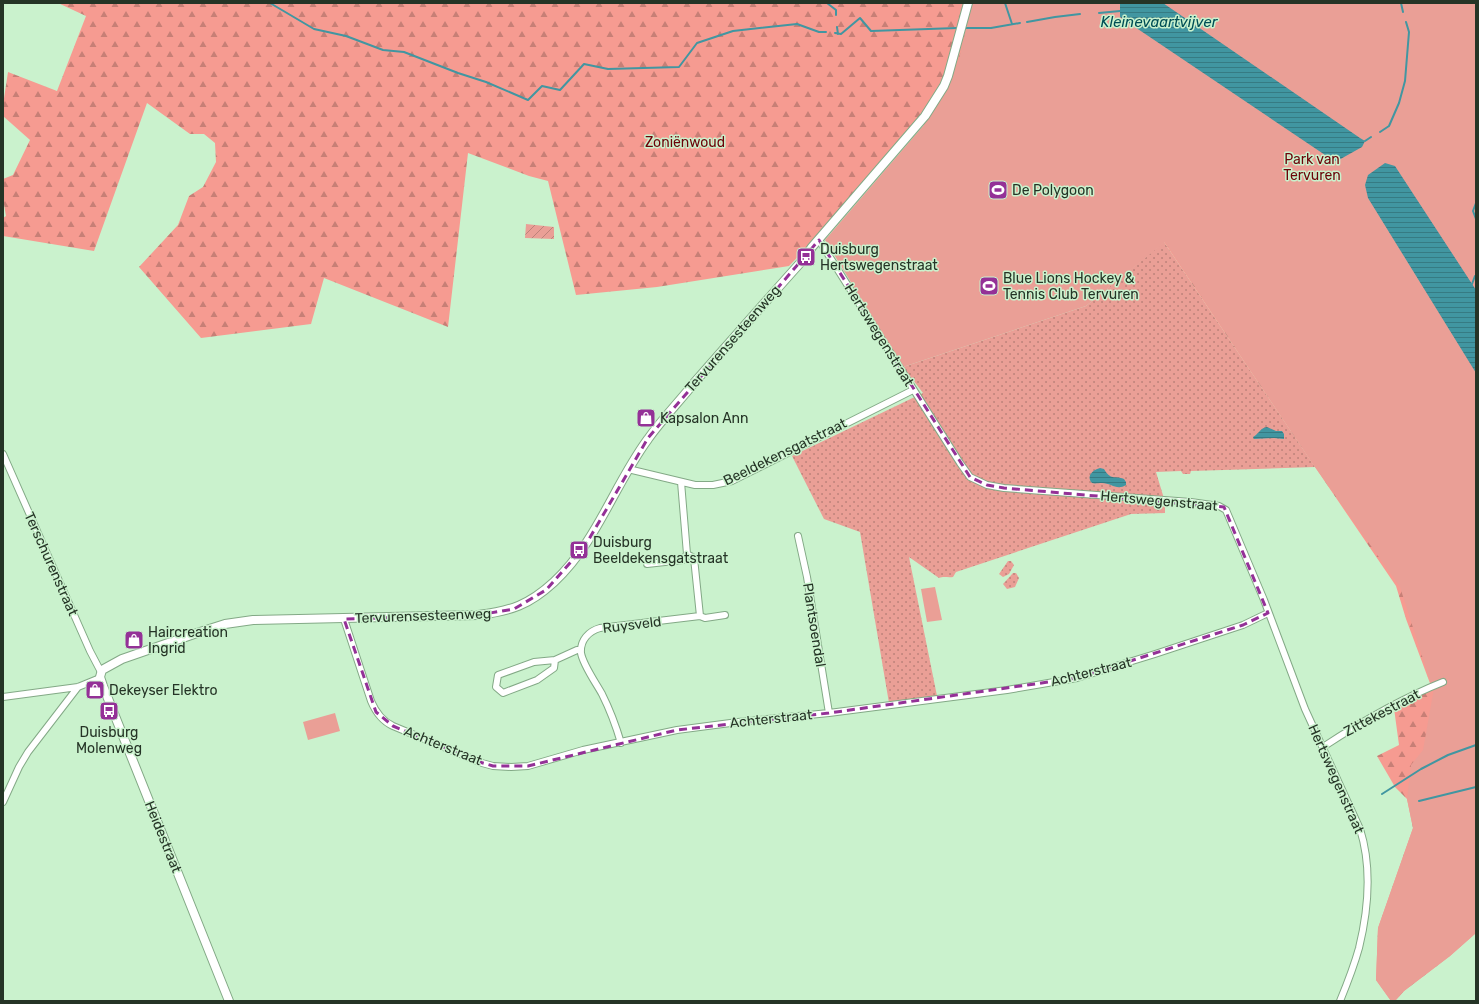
<svg xmlns="http://www.w3.org/2000/svg" width="1479" height="1004" viewBox="0 0 1479 1004" font-family="Rubik,sans-serif">
  <style>
    .grass { fill: url(#grass-dots) }
    .forest { fill: url(#forest-firs) }
    .park { fill: #ea9f96 }
    .garden { fill: url(#garden-furrows) }
    .water { fill: url(#water-rules) }
    .lines { fill: none; stroke-linecap: round; stroke-linejoin: round }
    .stream { stroke: #4196a1; stroke-width: 2 }
    .minor-casing { stroke: #83a986; stroke-width: 8 }
    .tertiary-casing { stroke: #83a986; stroke-width: 10 }
    .minor { stroke: #fff; stroke-width: 6 }
    .tertiary { stroke: #fff; stroke-width: 8 }
    .marked { fill: none; stroke: #943197; stroke-width: 3; stroke-dasharray: 8 5; stroke-linejoin: round }
    .labels { text-anchor: middle; dominant-baseline: central; stroke-width: 3; stroke-linejoin: round; paint-order: stroke }
    .park-label { font-size: 14px; fill: #6c0208; stroke: #caf2cd }
    .poi-label { font-size: 14px; fill: #253426; stroke: #caf2cd; text-anchor: start }
    .street-label { font-size: 14px; fill: #253426; stroke: #caf2cd }
    .water-label { font-size: 15px; font-style: italic; fill: #004e56; stroke: #caf2cd }
  </style>
  <defs>
    <pattern id="grass-dots" width="8" height="8" patternUnits="userSpaceOnUse"><rect width="8" height="8" fill="#ea9f96"/><path d="M2 2h.1M6 6h.1" fill="none" stroke="#bd827a" stroke-width="1.8" stroke-linecap="round"/></pattern>
    <pattern id="forest-firs" width="22" height="20" patternUnits="userSpaceOnUse"><rect width="22" height="20" fill="#f69b91"/><path d="M5 1l3.5 6h-7zM16 11l3.5 6h-7z" fill="#c77f76"/></pattern>
    <pattern id="garden-furrows" width="10" height="10" patternUnits="userSpaceOnUse"><rect width="10" height="10" fill="#ea9f96"/><path d="M-1 1l2-2M0 10L10 0M9 11l2-2" fill="none" stroke="#bd827a"/></pattern>
    <pattern id="water-rules" width="6" height="5" patternUnits="userSpaceOnUse"><rect width="6" height="5" fill="#4196a1"/><path d="M0 2.5h6" fill="none" stroke="#367b83"/></pattern>
  </defs>
  <rect width="100%" height="100%" fill="#caf2cd"/>
  <path class="grass" d="M1164,242L1315,467L1191,471L1190,474H1183L1181,471L1156,472L1165,502V513L1131,514L956,572L953,577C948,578 944,576 939,578L909,557L937,696L889,703L860,532L824,519L792,456L923,393L903,367L1086,306Z
    M1008,561H1011L1014,565L1009,574L1003,577L999,574Z
    M1013,573H1016L1019,578L1015,587L1007,589L1003,584Z"/>
  <path class="forest" d="M58,3H1113L1346,181L1476,933L1450,956L1404,991L1395,1001H1391L1376,980L1378,928L1413,828L1407,799L1395,787L1377,756L1399,745L1393,701L1431,686L1406,619L1396,586L1315,467L1164,242L917,122L818,236L789,266L657,287L576,295L548,181L529,176L468,153L448,327L324,278L311,324L201,338L139,267L178,225L189,196L203,187L216,162L215,143L204,134H190L147,103L94,251L3,236V218L6,216L3,199V179L13,175L30,140L3,116V105L8,72L57,91L86,16Z"/>
  <path class="park" d="M972,3H1476V933L1450,956L1404,991L1395,1001H1391L1376,980L1378,928L1413,828L1407,799L1411,765L1423,750L1434,688L1431,684L1400,587L1315,467L1165,242L1086,306L903,367L825,240L929,119L948,88L959,59Z
    M935,587L942,620L927,622L921,589Z
    M335,713L340,731L308,740L303,722Z"/>
  <path class="garden" d="M526,224L554,227V239L525,238Z"/>
  <path class="water" d="M1120,3H1163L1360,138L1365,141L1362,147L1337,161H1334L1120,17Z
    M1385,163L1395,166L1476,290V373L1368,198L1365,185L1368,175Z
    M1267,427L1276,431H1282L1284,434V439L1274,438L1254,439L1253,437C1259,434 1260,428 1267,427Z
    M1100,468L1104,469C1111,481 1114,475 1124,479L1126,482V485C1117,491 1111,483 1102,483C1098,483 1095,484 1092,483C1086,477 1092,470 1100,468Z"/>
  <g class="lines">
    <path class="stream" d="M270,3L314,29L346,36L383,50L404,52L458,73L486,82L528,100L542,86L560,90L584,64L608,69L679,67L697,43L733,31L797,24L819,32H826
      M827,3L836,10V15
      M1005,3L1012,24
      M1401,3L1403,12
      M1099,13L1120,11
      M1027,22L1055,17L1080,14
      M837,27L838,34
      M966,28H991L1020,23
      M835,33L841,34L860,18L871,31L957,28
      M1380,132L1389,126L1399,103L1405,81L1409,32L1406,22
      M1365,141L1371,137
      M1476,203L1473,211L1476,219
      M1472,284L1475,276
      M1382,794L1421,769L1448,755L1476,745
      M1419,801L1476,787"/>
    <defs>
      <path id="minor" d="M819,240L960,463L970,477L987,485L1004,488L1191,502L1219,506L1226,510L1264,600L1305,709L1360,829C1372,867 1368,911 1359,948C1354,966 1347,984 1340,1001
        M3,454L90,651L101,672
        M628,469L695,485H713L732,481L913,390
        M798,536L807,577L829,713
        M647,564L683,560L687,554
        M700,616L705,618L725,615
        M344,619L371,701C376,713 382,721 393,726L482,763L493,766L511,767L528,766L583,750L677,730L738,722L829,713L1007,690L1077,678L1155,654L1243,625L1268,613
        M555,660L554,668L537,680L503,693L496,687L498,675L534,662L555,660L577,650H581
        M3,697L78,687L100,678
        M621,743C616,726 610,710 602,694C596,683 583,665 581,653C580,640 589,631 600,628L700,616L694,558L687,554L681,482
        M1323,747C1361,722 1400,699 1443,682
        M3,802L19,767L28,752L78,687"/>
      <path id="tertiary" d="M229,1001L103,686L100,677L102,670L122,659L200,632L225,624L253,620L478,615C511,611 529,605 554,582C597,542 614,485 648,439C662,419 679,402 694,383C730,342 766,301 802,261L812,247L925,116L944,86L948,76L968,3"/>
    </defs>
    <use href="#minor" class="minor-casing"/>
    <use href="#tertiary" class="tertiary-casing"/>
    <use href="#minor" class="minor"/>
    <use href="#tertiary" class="tertiary"/>
  </g>
  <path class="marked" d="M819,240L970,477L987,485L1004,488L1224,507L1268,613L1243,625L1077,678L829,713L677,730L528,766H493L476,761L393,726L376,712L344,619L478,615L514,609L546,590L585,546L648,438Z"/>
  <defs>
    <symbol id="stadium-square" viewBox="-11 -11 22 22"><rect x="-9" y="-9" width="18" height="18" rx="4" fill="#943197" stroke="#caf2cd"/><path d="M0-5a6.5 5 0 1 0 0 10a6.5 5 0 1 0 0-10ZM-3.5-1.8h7v3.6h-7Z" fill="#fff"/></symbol>
    <symbol id="bus-square" viewBox="-11 -11 22 22"><rect x="-9" y="-9" width="18" height="18" rx="4" fill="#943197" stroke="#caf2cd"/><path d="M-5-6H5V4H4V6H2V4H-2V6H-4V4H-5ZM-3.5-4V0h7V-4ZM-3.5 1.2v1.5H-2V1.2ZM2 1.2v1.5H3.5V1.2Z" fill="#fff"/></symbol>
    <symbol id="shop-square" viewBox="-11 -11 22 22"><rect x="-9" y="-9" width="18" height="18" rx="4" fill="#943197" stroke="#caf2cd"/><path d="M-5-2.5h2.3a2.7 3.5 0 0 1 5.4 0H5L5.5 6h-11ZM-1.5-2.5h3a1.5 2.3 0 0 0-3 0Z" fill="#fff"/></symbol>
  </defs>
  <g fill-rule="evenodd">
    <use href="#stadium-square" x="987" y="179" width="22" height="22"/>
    <use href="#bus-square" x="795" y="246" width="22" height="22"/>
    <use href="#stadium-square" x="978" y="275" width="22" height="22"/>
    <use href="#shop-square" x="635" y="407" width="22" height="22"/>
    <use href="#bus-square" x="568" y="539" width="22" height="22"/>
    <use href="#shop-square" x="123" y="629" width="22" height="22"/>
    <use href="#shop-square" x="84" y="679" width="22" height="22"/>
    <use href="#bus-square" x="98" y="700" width="22" height="22"/>
  </g>
  <g class="labels">
    <g class="park-label">
      <text x="685" y="142">Zoniënwoud</text>
      <text x="1312" y="159">Park van<tspan x="1312" dy="16">Tervuren</tspan></text>
    </g>
    <g class="poi-label">
      <text x="1012" y="190">De Polygoon</text>
      <text x="820" y="249">Duisburg<tspan x="820" dy="16">Hertswegenstraat</tspan></text>
      <text x="1003" y="278">Blue Lions Hockey &amp;<tspan x="1003" dy="16">Tennis Club Tervuren</tspan></text>
      <text x="660" y="418">Kapsalon Ann</text>
      <text x="593" y="542">Duisburg<tspan x="593" dy="16">Beeldekensgatstraat</tspan></text>
      <text x="148" y="632">Haircreation<tspan x="148" dy="16">Ingrid</tspan></text>
      <text x="109" y="690">Dekeyser Elektro</text>
      <text x="109" y="732" text-anchor="middle">Duisburg<tspan x="109" dy="16">Molenweg</tspan></text>
    </g>
    <g class="street-label">
      <text transform="translate(879 335) rotate(58)">Hertswegenstraat</text>
      <text transform="translate(733 339) rotate(-49)">Tervurensesteenweg</text>
      <text transform="translate(785 452) rotate(-26)">Beeldekensgatstraat</text>
      <text transform="translate(1159 501) rotate(5)">Hertswegenstraat</text>
      <text transform="translate(51 564) rotate(66)">Terschurenstraat</text>
      <text transform="translate(423 616) rotate(-2)">Tervurensesteenweg</text>
      <text transform="translate(632 625) rotate(-7)">Ruysveld</text>
      <text transform="translate(814 625) rotate(81)">Plantsoendal</text>
      <text transform="translate(1091 672) rotate(-14)">Achterstraat</text>
      <text transform="translate(1382 713) rotate(-28)">Zittekestraat</text>
      <text transform="translate(771 719) rotate(-6)">Achterstraat</text>
      <text transform="translate(443 746) rotate(22)">Achterstraat</text>
      <text transform="translate(1336 779) rotate(66)">Hertswegenstraat</text>
      <text transform="translate(163 837) rotate(68)">Heidestraat</text>
    </g>
    <g class="water-label">
      <text x="1159" y="22">Kleinevaartvijver</text>
    </g>
  </g>
  <rect width="1479" height="1004" fill="none" stroke="#253426" stroke-width="8"/>
</svg>
